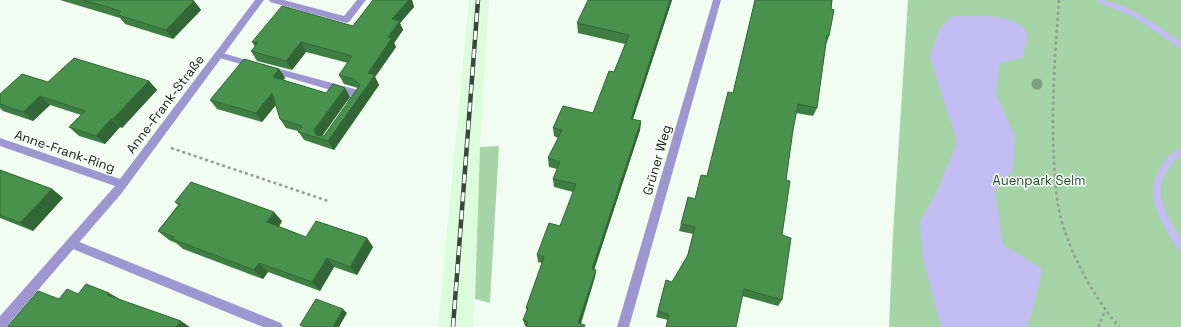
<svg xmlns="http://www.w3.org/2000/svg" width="1181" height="327" viewBox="0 0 1181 327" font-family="'Space Grotesk',sans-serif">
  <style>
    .built { fill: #dbfddb }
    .green { fill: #a5d4a6 }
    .water { fill: #c3bcf2 }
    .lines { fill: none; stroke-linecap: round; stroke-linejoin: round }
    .stream { fill: #c3bcf2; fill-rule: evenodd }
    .path { stroke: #929c92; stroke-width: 2.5; stroke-dasharray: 3 3; stroke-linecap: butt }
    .lane { fill: #9e96d0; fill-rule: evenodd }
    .street { fill: #9e96d0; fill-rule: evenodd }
    .rail-casing { stroke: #3b453b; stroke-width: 4.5 }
    .rail { stroke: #fff; stroke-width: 3; stroke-dasharray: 9; stroke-linecap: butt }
    .tree { fill: #7c9d7f }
    .wall { fill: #3f7e43 }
    .shaded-wall { fill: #336637 }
    .building { fill: #49924e; stroke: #336637 }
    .labels { text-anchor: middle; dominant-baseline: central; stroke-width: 3; stroke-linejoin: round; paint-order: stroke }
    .street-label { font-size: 13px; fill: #121c12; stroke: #fff }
    .park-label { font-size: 13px; fill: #1c4f21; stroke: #fff }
  </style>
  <rect width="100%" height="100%" fill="#f2fdf2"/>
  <path class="built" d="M469,0H489L480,147L473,327H438Z"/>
  <path class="green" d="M908,0H1181V327H889L893,233Z
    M499,146L490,303L475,299L480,147Z"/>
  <path class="water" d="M953,16C974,16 1000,13 1019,24C1023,26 1025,31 1028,34L1023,58L999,63L996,95L1015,136L1013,170L995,191L1003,245L1043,269L1030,320L1026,327H941L923,258L920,222L937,191L957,142L930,57L939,29Z"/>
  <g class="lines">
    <path class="stream" d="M1096,0C1126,0 1157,26 1181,42V49L1134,17L1097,2Z
      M1181,149V155L1174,161L1164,176L1161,185V196L1167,215L1181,239V250L1178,249C1162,224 1142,195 1161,167C1166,158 1171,152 1181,149Z"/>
    <path class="path" d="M1059,0C1055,53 1051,107 1054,161C1055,179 1056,197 1060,215C1071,256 1092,294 1119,327
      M171,148L328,201
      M1098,327L1105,311"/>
    <path class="lane" d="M269,0H284L344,16L357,0H366L349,22L346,23L270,2Z
      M219,52L257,63L259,65L254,68L216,57L215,55Z
      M269,66L358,90L363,94C360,100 356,107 349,105L347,102L351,96L266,71L264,69L266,67Z
      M72,239L281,323L283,327H263L68,247L67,244L68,241Z"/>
    <path class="street" d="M255,0H264L121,194L6,327H0V316L115,186L0,146V138L120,179Z
      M713,0H721L629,327H617Z"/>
    <defs>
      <path id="rail" d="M453,327L478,0"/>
    </defs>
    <use href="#rail" class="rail-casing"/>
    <use href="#rail" class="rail"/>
  </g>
  <circle class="tree" cx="1037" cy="84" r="5.5"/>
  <path class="wall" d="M60,0H191L194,1L201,10L173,39L125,24L120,18Z
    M373,0H412L414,7L400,23L403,30L394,43L396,47L375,77L379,85L334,150L304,140L298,131L286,128L280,119L276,105L262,122L217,109L210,100L279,69L285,78L283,80L326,93L345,88L350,97L322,136H324L358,88L344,84L339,75L348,63L306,52L292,70L257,61L251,51L255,47L252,42L353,26Z
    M672,0L633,119L641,121L640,130L594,270H596L595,277L581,324L526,326H525L523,320L527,311L526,308L542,263L538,262L537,255L560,226L573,192L554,187L553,179L557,169L549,167L548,158L558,138L554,136L553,128L593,113L614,72L625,44L578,33L577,23Z
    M755,0H832L831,9L829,36L826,45L817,108L813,116L796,113L793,130L786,180L782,235V300L778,306L742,296L668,320L656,317L666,280L672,282L687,256L693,234L679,231L688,197L695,199L707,176L728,92L733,93Z
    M149,81L157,90L122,128L120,127L105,144L79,136L69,127L81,115L50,105L33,121L3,111L0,108V94L48,82Z
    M0,170L52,189L63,198L33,231L0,218Z
    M175,202L282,221L279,227L306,237L367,238L373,247L357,275L334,267L320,291L268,272L263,279L183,249L176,243L169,240L158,231L178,205Z"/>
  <path class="shaded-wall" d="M409,0H412L414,7L400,23L403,30L394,43L396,47L375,77L379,85L334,150L328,141L388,37L392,19Z
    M670,0H672L630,128L631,119Z
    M194,1L201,10L173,39L166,30Z
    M301,42L306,52L292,70L286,61Z
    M279,69L285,78L279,86L273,77Z
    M149,81L157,90L122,128L113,119Z
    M345,88L350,97L320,139L318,138L314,130Z
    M272,93L278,102L262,122L256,113Z
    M40,96L50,105L33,121L23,112Z
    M111,119L120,127L105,144L96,136Z
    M641,121L640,130L592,276V269Z
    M52,189L63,198L33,231L20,223Z
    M274,212L282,221L275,231L267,222Z
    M367,238L373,247L357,275L350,267Z
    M327,258L334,267L320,291L312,282Z
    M259,263L268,272L263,279L254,270Z
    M596,270L595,277L579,327L578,323Z
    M109,293L120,299L107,295Z
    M343,309L347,313L339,327H333Z
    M181,321L190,327H176Z"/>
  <path class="building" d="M83,0H191L194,1L166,30L118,15L121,11Z
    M373,0H409L392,19L400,21L388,37L392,38L368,73L375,75L328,141L298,132L302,126L280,119L272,93L256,113L210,100L244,59L279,69L273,77L326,93L333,84L345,88L314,130L316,135L324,136L360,85L354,79L339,75L352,56L301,42L286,61L251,51L258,43L252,42L282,6L353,26Z
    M588,0H670L631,119L641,121L592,269L596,270L578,323L585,325L584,327H526L528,322L523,320L528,308H526L544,257L537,255L549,223L560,226L576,184L553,179L560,162L548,158L562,130L553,128L563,106L593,113L609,71L614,72L629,35L577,23Z
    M755,0H832L831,9L834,10L829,36L827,35L817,108L798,104L793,130L786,180L790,181L782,235L791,238L782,300L744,289L736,327H666L669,315L658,311L666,280L672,282L688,255L695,227L681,224L688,197L695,199L701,175L707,176L728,92L733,93Z
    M74,58L149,81L113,119H111L96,136L69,127L85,111L40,96L23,112L0,104V94L22,74L48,82Z
    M0,170L52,189L20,223L0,215Z
    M191,182L274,212L267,222L306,237L316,221L367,238L350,267L327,258L312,282L259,263L254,270L172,239L174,237L158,231L180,204L175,202Z
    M86,284L109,293L107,295L181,321L176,327H7L38,291L59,299L67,289L78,294Z
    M316,299L343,309L333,327H304L300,325Z"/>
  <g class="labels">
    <g class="street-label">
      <text transform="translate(165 104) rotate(-53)">Anne-Frank-Straße</text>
      <text transform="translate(65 151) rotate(19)">Anne-Frank-Ring</text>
      <text transform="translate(657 160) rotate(-74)">Grüner Weg</text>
    </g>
    <g class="park-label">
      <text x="1039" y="180">Auenpark Selm</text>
    </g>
  </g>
</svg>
